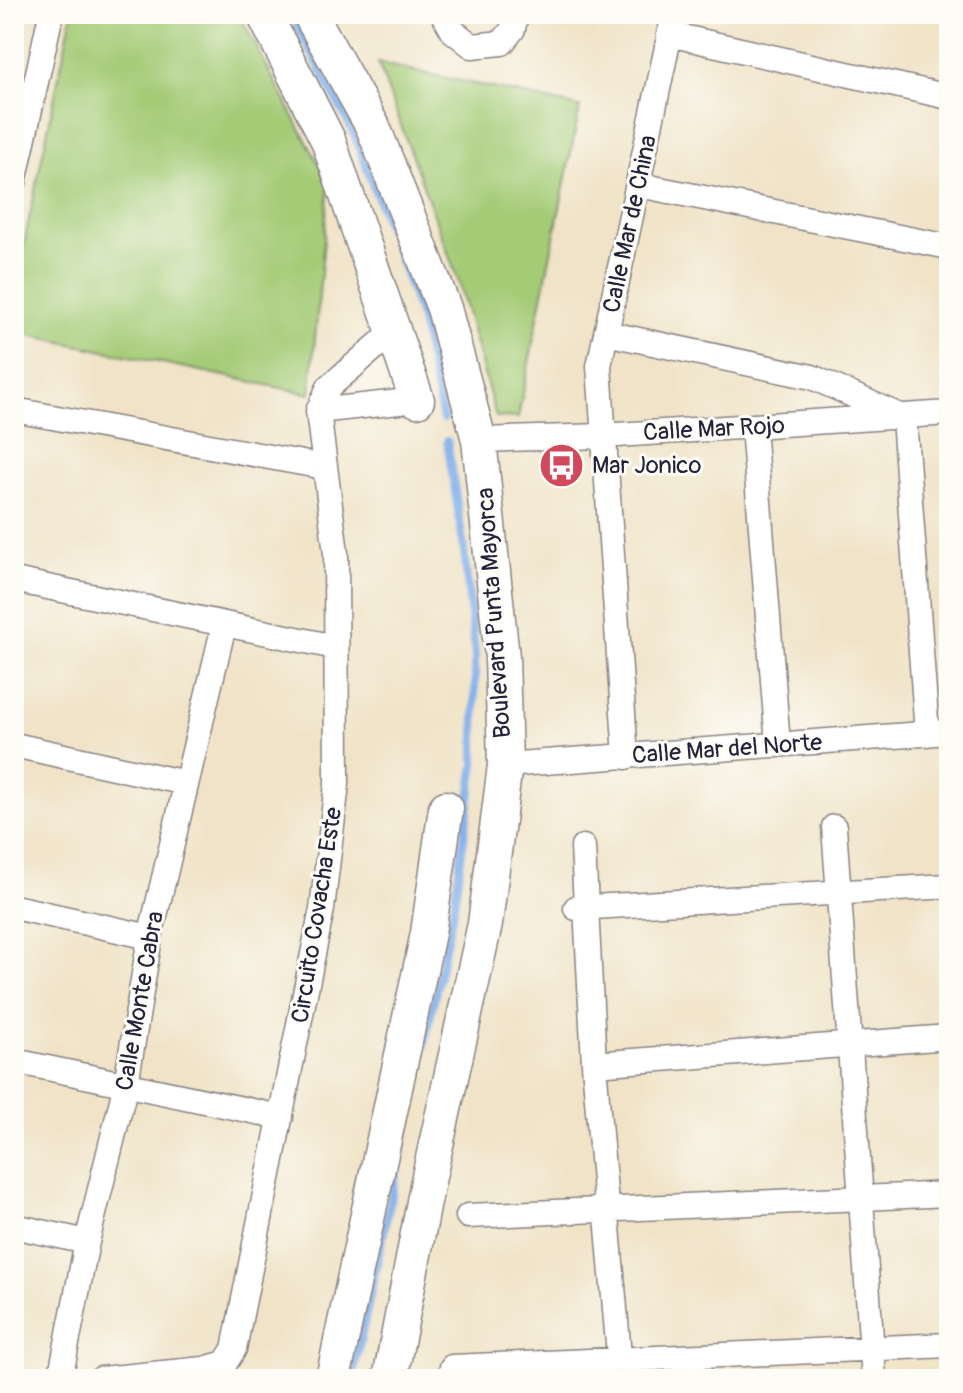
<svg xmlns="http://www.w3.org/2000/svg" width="963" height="1393" viewBox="0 0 963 1393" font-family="Pangolin,sans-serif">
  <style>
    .green { fill: #a4cb76; stroke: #637658; stroke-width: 2 }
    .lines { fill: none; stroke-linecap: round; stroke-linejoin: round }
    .stream { stroke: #7faee9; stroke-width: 8 }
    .street-casing { stroke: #898281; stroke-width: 27 }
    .secondary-casing { stroke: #898281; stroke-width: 37 }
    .street { stroke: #fff; stroke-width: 24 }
    .secondary { stroke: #fff; stroke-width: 34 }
    .labels { text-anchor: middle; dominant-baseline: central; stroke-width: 6; stroke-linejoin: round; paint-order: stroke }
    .street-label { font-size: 24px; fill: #22223b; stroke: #fdfcf7 }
    .poi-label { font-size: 24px; fill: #22223b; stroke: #fdfcf7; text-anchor: start }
  </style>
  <rect width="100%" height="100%" fill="#fdfcf7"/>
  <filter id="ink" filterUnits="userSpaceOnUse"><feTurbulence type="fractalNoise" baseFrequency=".0125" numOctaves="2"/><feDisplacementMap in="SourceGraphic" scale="16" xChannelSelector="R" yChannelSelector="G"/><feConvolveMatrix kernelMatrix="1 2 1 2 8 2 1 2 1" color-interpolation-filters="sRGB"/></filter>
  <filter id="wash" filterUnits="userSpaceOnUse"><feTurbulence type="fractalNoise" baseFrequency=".006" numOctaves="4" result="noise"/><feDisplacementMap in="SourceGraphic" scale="32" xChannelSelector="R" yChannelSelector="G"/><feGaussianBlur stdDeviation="1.8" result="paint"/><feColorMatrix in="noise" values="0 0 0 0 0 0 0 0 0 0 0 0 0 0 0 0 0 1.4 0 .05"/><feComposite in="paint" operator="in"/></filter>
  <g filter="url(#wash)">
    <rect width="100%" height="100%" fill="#f0e3c7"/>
    <path class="green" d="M72,14H239L329,183L310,394L14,332V291Z
      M378,63L580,107L518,418L496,417L459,283Z"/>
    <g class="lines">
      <path class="stream" d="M291,14L354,133L420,315L443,419
        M352,1379L453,911L475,764V654L463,542L447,441"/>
    </g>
  </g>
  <g filter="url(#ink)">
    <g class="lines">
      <defs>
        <path id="street" d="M443,14L453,31L472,46L502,43L513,29L516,14
          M669,34L949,97
          M14,182L51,14
          M639,185L949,247
          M606,333L812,377L904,418L927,734
          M14,410L324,467
          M318,411L417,400
          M753,426L778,745
          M479,440L602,436L949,413
          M14,580L335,647
          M14,745L186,783
          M626,757L599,366L674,14
          M505,765L949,732
          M834,827L874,1379
          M583,847L594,1064L621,1379
          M14,907L150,937
          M576,908L949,886
          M14,1061L281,1117
          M594,1064L949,1037
          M468,1216L949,1194
          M14,1226L87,1242
          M452,1367L949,1345
          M60,1379L87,1242L126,1084L150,937L224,625
          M101,1379L204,1369L225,1363L234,1349L322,909L337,784L336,553L318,411L329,387L394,331"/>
        <path id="secondary" d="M264,14L328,140L417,400
          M310,14L373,127L444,308L479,440L502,657L505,765L485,924L428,1181L390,1379
          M333,1379L428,933L446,808"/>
      </defs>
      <use href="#street" class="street-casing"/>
      <use href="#secondary" class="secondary-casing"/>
      <use href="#street" class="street"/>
      <use href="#secondary" class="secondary"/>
    </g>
  </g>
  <defs>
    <symbol id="bus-disc" viewBox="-11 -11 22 22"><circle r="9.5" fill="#d1495b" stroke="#fdfcf7"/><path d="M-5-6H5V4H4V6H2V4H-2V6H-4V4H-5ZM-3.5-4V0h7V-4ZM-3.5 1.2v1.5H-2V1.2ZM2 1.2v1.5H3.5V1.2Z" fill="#fff"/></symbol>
  </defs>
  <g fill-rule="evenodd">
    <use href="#bus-disc" x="536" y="440" width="51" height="51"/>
  </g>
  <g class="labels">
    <g class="street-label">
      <text transform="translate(630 224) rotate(-78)">Calle Mar de China</text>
      <text transform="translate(714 429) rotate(-3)">Calle Mar Rojo</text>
      <text transform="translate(494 613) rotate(-94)">Boulevard Punta Mayorca</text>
      <text transform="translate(727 749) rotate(-4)">Calle Mar del Norte</text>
      <text transform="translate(317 915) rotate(-81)">Circuito Covacha Este</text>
      <text transform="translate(140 1001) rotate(-80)">Calle Monte Cabra</text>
    </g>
    <g class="poi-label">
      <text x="592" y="465">Mar Jonico</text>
    </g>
  </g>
  <rect width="963" height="1393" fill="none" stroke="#fdfcf7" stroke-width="48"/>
</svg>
